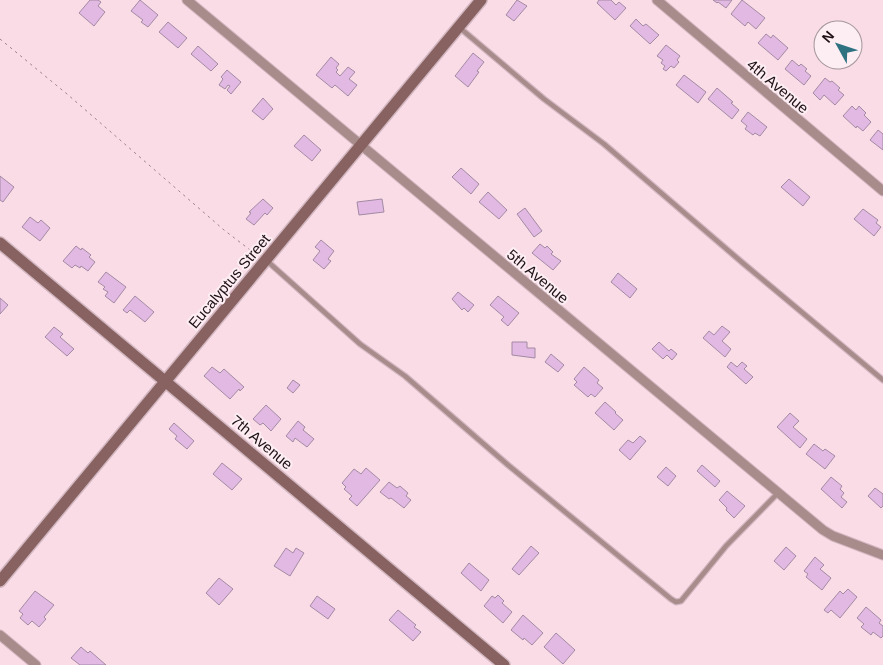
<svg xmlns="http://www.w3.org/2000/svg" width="883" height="665" viewBox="0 0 883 665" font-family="Arial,sans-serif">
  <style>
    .building { fill: #e2b9e3; stroke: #a38aa3 }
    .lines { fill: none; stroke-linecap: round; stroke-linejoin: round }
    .lane-casing { stroke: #d2b7c1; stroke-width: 7 }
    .street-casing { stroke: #d2b7c1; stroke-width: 11 }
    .secondary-casing { stroke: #d2b7c1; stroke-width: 14 }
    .path { stroke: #9b848d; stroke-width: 1; stroke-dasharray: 2.5 4; stroke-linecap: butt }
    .lane { stroke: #a78c8b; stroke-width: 4.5 }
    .street { stroke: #a78c8b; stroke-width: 9 }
    .secondary { stroke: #876260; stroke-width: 11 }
    .labels { text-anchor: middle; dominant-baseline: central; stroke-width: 4; stroke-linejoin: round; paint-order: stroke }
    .street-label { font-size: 15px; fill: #1e1116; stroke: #fdeef3 }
  </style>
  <rect width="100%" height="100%" fill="#fadce7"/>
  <path class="building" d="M90,0H98L101,2L98,6L105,12L94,26L79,13Z
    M140,0L158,15L148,27L141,22L143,20L131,11Z
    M517,0L527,6L514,21L506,15Z
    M599,0H611L616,5L619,2L626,8L615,20L597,3Z
    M713,0H732L726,8L718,2L717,3Z
    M742,0L765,18L756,29L748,22L745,26L731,14Z
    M636,19L643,26L646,24L659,35L650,44L630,26Z
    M168,22L187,38L178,48L159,32Z
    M766,34L771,38L773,35L788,48L778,60L758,43Z
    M666,45L680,56L677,60L679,62L674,68L671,66L666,71L663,69L665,66L661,63L663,60L657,56Z
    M198,46L218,64L211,71L191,54Z
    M473,53L484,62L477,71L479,72L468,87L455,76Z
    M331,57L339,64L336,68L338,70L336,72L340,76L348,67L355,72L349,79L357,85L348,96L335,85L332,88L316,75Z
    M792,60L799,66L801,64L807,69L805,71L811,76L804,85L785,69Z
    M227,70L241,82L231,94L227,90L230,86L228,85L225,89L219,85L223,79L221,77Z
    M684,75L706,92L698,103L676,85Z
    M825,78L830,82L832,81L840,88L838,90L844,95L835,105L824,95L820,100L813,93Z
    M717,88L733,102L731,103L739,110L732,119L708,99Z
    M263,98L273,109L263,120L252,111Z
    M852,106L856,110L859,106L866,113L864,115L871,122L863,131L857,126L856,128L843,116Z
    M748,112L767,127L760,136L755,133L753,135L745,129L747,126L741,121Z
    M878,130L883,134V150L870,140Z
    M304,135L321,150L312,161L294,146Z
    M461,168L479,184L471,194L452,177Z
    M0,176L14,187L3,202L0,200Z
    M789,179L810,197L803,206L781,187Z
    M488,192L507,210L499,219L479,202Z
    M263,199L273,208L267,215L265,213L254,225L246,219L251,213L249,212Z
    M382,199L384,212L359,215L357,202Z
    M525,208L542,231L534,237L517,214Z
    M863,209L878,220L876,223L881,227L874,236L854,219Z
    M30,217L38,223L41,220L50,228L40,241L22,227Z
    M321,240L334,251L328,259L331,261L324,269L313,260L320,251L315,247Z
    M540,244L545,248L547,246L553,252L551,254L561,261L553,270L532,253Z
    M76,246L81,250L82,248L91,255L89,257L95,262L88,271L81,266L80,268L75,265L72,268L63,261Z
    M106,272L126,287L114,303L105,296L108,292L103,289L105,287L98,282Z
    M618,273L637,289L630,298L611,282Z
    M458,292L474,305L468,312L464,308L462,310L452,299Z
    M135,296L154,312L145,322L130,310L127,313L123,310Z
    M498,296L519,313L508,326L501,320L504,317L490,305Z
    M0,298L8,305L0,314Z
    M722,326L730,332L722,341L731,349L725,357L703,338L709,331L714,335Z
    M54,327L63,334L60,337L74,349L67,356L45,337Z
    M512,342H527V348H535V358L512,355Z
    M659,342L669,351L671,349L677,354L672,360L667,355L663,359L652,349Z
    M551,354L564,365L558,372L545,362Z
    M731,362L737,367L742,362L747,366L744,369L753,377L746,384L727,367Z
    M212,367L220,373L224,369L244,387L240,391L239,389L230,399L204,376Z
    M584,367L599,380L597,383L603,388L595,397L591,394L588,397L574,385L577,382L574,379Z
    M293,380L300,385L293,393L287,388Z
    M605,402L616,412L615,413L623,420L614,430L595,413Z
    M266,405L281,419L271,431L263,423L260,425L253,419Z
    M790,413L799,421L793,427L807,439L800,448L777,427Z
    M298,421L305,427L303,430L314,439L307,447L295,438L293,442L286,436Z
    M174,423L194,441L187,449L175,439L177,436L169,429Z
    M640,436L646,441L630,460L619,450L628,440L633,443Z
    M814,444L823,451L825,449L835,456L825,469L806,454Z
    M222,463L242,479L232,490L213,474Z
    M702,465L720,481L715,487L697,471Z
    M666,467L676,476L668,486L657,477Z
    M366,468L380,480L357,506L349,499L352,496L344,489L346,487L342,483L354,469L361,474Z
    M831,477L842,486L840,489L844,493L841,497L847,502L842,508L821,489Z
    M389,482L397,488L400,486L408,493L406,496L411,500L404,508L391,498L389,499L380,492Z
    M875,488L883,494V506L881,508L868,496Z
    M727,491L745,506L734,518L726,510L727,508L719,500Z
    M531,546L539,553L519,575L512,569Z
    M786,547L796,556L784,570L774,561Z
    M286,548L293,553L296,548L304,553L290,576L274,566Z
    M815,557L824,565L820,569L831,578L822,590L806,577L808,574L804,571Z
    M469,563L489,580L481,591L461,573Z
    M219,578L233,589L219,605L206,593Z
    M848,589L857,597L840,618L831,610L828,613L824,610L840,591L843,594Z
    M35,591L54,605L44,617L46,619L39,627L32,621L28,625L20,618L23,614L19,611Z
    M498,595L504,601L502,603L512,612L503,623L484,606L492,596L495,598Z
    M317,596L335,609L328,619L310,606Z
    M866,607L881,620L879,623L883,626V636L881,638L873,632L871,635L861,627L864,624L857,618Z
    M398,610L416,625L414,627L421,632L413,641L389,620Z
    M523,615L543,633L532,645L524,638L523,640L511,630Z
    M556,633L575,650L563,664L544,647Z
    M81,647L88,653L90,651L106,665H80L71,658Z"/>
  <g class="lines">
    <defs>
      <path id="lane" d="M460,28L544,99L604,144L744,264L883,380
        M266,260L360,344L405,376L508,465L671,599L676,602L681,601L726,546L778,493"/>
      <path id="street" d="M187,0L823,530L833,536L883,555
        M657,0L883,191
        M0,635L36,665"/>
      <path id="secondary" d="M0,243L504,665
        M0,581L481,0"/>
    </defs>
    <use href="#lane" class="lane-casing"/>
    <use href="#street" class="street-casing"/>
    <use href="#secondary" class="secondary-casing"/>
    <path class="path" d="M0,39L67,94L224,230L258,256"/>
    <use href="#lane" class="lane"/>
    <use href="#street" class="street"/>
    <use href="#secondary" class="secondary"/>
  </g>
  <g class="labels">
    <g class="street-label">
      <text transform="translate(778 86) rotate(40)">4th Avenue</text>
      <text transform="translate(538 276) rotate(40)">5th Avenue</text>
      <text transform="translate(229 281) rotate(-50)">Eucalyptus Street</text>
      <text transform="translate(262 442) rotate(40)">7th Avenue</text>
    </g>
  </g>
  <g transform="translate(838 45) rotate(310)"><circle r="24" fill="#fdeef3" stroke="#a4969b"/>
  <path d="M0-4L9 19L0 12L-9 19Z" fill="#2e7282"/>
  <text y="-8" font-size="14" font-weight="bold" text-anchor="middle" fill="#1e1116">N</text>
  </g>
</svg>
